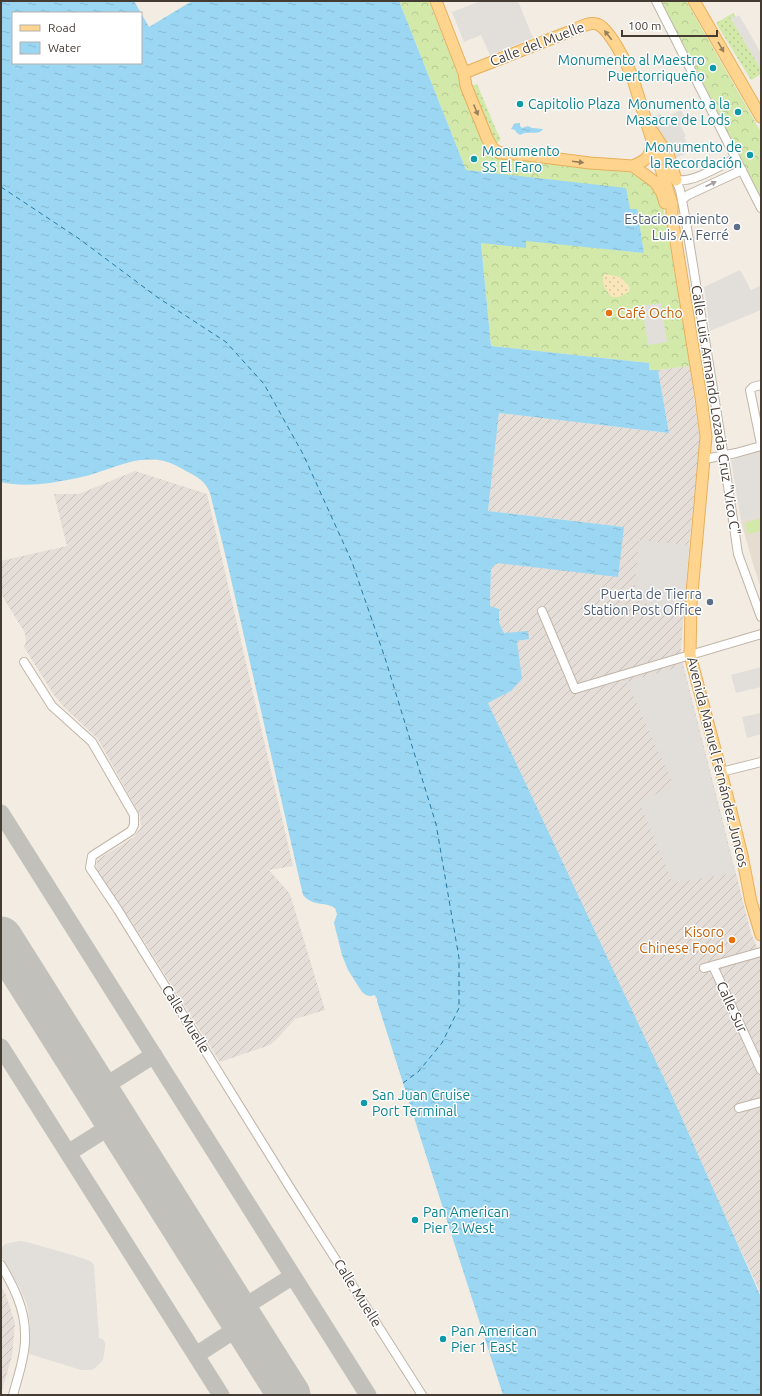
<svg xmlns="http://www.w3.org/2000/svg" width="762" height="1396" viewBox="0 0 762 1396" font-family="Ubuntu,sans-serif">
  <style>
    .residential { fill: #e6ddd0 }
    .industrial { fill: url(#industrial-furrows) }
    .grass { fill: url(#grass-dots) }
    .forest { fill: url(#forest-crowns) }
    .sand { fill: url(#sand-dots) }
    .pitch { fill: #d2e9a9 }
    .parking { fill: #e2dfdb }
    .water { fill: url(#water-ripples) }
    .pier { fill: #f2ece2 }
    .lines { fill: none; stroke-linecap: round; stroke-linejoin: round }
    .ferry { stroke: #2779a2; stroke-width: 1; stroke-dasharray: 5 4; stroke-linecap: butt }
    .taxiway { stroke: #c2c0ba; stroke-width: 17 }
    .runway { stroke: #c2c0ba; stroke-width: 43 }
    .minor-casing { stroke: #c1b5a8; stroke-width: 10 }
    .major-casing { stroke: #e7b05b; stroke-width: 13 }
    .minor { stroke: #fff; stroke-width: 8 }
    .major { stroke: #ffd48e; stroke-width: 11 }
    .oneway { fill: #98805c }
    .oneway2 { fill: #a29d99 }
    .culture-dot { fill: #0f9aa8; stroke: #fff; stroke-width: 1.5 }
    .service-dot { fill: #5c6f8a; stroke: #fff; stroke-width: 1.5 }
    .food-dot { fill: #e8710a; stroke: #fff; stroke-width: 1.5 }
    .labels { text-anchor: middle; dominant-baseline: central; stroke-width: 3; stroke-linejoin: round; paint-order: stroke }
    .street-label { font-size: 14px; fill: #443b33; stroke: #fff }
    .culture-label { font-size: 14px; fill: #0d838f; stroke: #fff; text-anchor: start }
    .service-label { font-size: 14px; fill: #4e5e75; stroke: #fff; text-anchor: end }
    .food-label { font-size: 14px; fill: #c56008; stroke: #fff; text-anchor: start }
  </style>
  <defs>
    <pattern id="industrial-furrows" width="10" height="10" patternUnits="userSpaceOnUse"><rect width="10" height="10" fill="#e4ddd8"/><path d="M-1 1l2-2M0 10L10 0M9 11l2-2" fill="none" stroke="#c5bfba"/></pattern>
    <pattern id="grass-dots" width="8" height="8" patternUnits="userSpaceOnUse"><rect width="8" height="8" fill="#d2e9a9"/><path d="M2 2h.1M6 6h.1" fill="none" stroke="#b6c992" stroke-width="1.8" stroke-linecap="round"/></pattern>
    <pattern id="forest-crowns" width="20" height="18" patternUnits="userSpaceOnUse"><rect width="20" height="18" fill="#d2e9a9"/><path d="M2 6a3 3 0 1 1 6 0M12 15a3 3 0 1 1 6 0" fill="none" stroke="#b6c992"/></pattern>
    <pattern id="sand-dots" width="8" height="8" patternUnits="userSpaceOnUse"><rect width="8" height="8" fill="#f9e6bb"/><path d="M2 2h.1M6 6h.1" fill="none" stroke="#d7c6a1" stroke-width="1.8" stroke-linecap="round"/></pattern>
    <pattern id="water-ripples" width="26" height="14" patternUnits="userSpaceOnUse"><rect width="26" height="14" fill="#9bd7f2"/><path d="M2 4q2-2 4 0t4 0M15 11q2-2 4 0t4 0" fill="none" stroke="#87b9d0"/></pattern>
  </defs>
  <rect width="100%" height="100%" fill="#f2ece2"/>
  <path class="residential" d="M761,516V588L753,564L741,521Z"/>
  <path class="industrial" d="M690,366L700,442L689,545L681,650L683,664L751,933L761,956V1294L488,703L511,691L517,641L529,639L504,633L499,622V609L490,606L491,568L498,563L624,527L488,511L499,413L669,433L658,370Z
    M135,471L207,494L293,866L269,870L290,894L325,1010L295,1019L277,1039L270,1045L220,1062L132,922L96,870L97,860L134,837L141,827L140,815L98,739L64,707L54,695L24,647L26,642L25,633L1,594V561L67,546L54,494H79Z
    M1,1286L6,1295L15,1323L12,1356L1,1393Z"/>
  <path class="grass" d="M733,13L736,17H730L759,66L761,67V74L751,80L716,23Z
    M477,84L497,132L501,139L495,145L475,93L473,92L471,86Z"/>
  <path class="forest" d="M399,1H429L487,149L500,158L635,173L652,184L661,200L665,215L690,366L658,370H649V363L491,346L481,242L526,247V240L644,253L637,209H630L496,174L466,170Z
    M660,1H686L761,132V199Z"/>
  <path class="sand" d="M604,274L620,277L630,287L629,292L619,297H612C605,290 601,284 604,274Z"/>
  <path class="pitch" d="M761,518V531L748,534L745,523Z"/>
  <path class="parking" d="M481,1H518L533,38L490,55L481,35L464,42L452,12Z
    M739,15L761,53V67L759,66L730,17H736Z
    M681,110L687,121L680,125L686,136L684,137L691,151L676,158L660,134L652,116L661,114L663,119Z
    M740,270L751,290L761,285V310L710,331L704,287Z
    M661,303L667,342L648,345L642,306Z
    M761,451V516L741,521L731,460Z
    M639,540L689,545L683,615L646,611L647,597L634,596Z
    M682,666L735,873L673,883L639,802L674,786L627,682Z
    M761,667V687L736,693L731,675Z
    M761,713V734L747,738L742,717Z
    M19,1241L27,1242L79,1257L90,1261L94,1265L99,1338L103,1339L105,1343V1348L103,1360L95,1368L91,1370H81L29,1354L30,1323L27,1305L20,1288L1,1256V1248L5,1244Z"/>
  <path class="water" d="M1,1H134L141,13H13V63H141V13L149,27L192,1H399L466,170L626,188L630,209H637L644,253L526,241V248L481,243L491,346L649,363V370H658L669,433L499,413L488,511L624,527L618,577L498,563L491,568L490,606L499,609V622L504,633L528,631L529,639L517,641L522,679L511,691L488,703L668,1087L761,1297V1395H503L377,1003V998L366,995L362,992L348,970L342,955L334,923L337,914L335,908C324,901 313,907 303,895L228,566L210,493C205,481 198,477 186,471C179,467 172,463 164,461C133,454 106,473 77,478C53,483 25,488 1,482Z
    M518,123H520V126L522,128L528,126L532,128L543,129C539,136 528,130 520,135L517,133L515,130L511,129L514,124Z"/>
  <path class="pier" d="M375,995L502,1395H501L462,1275L375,1003V999L367,997Z"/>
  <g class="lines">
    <path class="ferry" d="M1,187L78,238L157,297L226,342L264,384L303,454L352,562L385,658L436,824L459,958V1008L442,1043L418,1072L403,1083"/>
    <path class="taxiway" d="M1,813L368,1395
      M1,1047L221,1395
      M97,1091L154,1055
      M68,1153L117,1122
      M236,1312L293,1276
      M196,1355L244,1324"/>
    <path class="runway" d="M1,938L289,1395"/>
    <defs>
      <path id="minor" d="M656,1L761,208
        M736,158C719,166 694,183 676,180L680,190L685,216L722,445L738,554L761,617
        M682,200L688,195L742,170
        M761,385L753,387L750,390L761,444
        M705,459L736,453L761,446
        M542,611L575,689L761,634
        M24,662L52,706L92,742L134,815V825L131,831L92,856L90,868L118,910L289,1186L422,1395
        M721,772L761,762
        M713,966L761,1070
        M704,968L761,952
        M739,1108L761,1102
        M1,1265C14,1287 25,1309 25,1334C26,1353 18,1377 13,1395"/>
      <path id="major" d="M436,1L464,73L466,86L487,138L493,149L500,153L527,155L590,163L633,166L655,182L662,193L665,203
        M694,1L761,117
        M464,73L576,29C582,26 590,22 597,24C609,28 627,64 632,76L672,204V217L701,397L706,437L691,604L690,655L721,772L742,855L751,902L761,935
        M653,132L669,157L676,180
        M633,166C647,160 649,158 653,143"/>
    </defs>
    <use href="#minor" class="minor-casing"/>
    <use href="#major" class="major-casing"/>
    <use href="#minor" class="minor"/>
    <use href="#major" class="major"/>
  </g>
  <defs><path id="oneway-solid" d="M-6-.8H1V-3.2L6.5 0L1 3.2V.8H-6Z"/></defs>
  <g class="oneway">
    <use href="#oneway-solid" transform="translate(608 35) rotate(-128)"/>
    <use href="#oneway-solid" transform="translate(721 47) rotate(60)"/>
    <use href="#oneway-solid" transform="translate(476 110) rotate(68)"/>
    <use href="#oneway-solid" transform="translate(578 162) rotate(7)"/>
  </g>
  <use class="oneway2" href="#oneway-solid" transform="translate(711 184) rotate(-25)"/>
  <g class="culture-dot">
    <circle cx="713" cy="68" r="4"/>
    <circle cx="520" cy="104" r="4"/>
    <circle cx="738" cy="112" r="4"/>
    <circle cx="750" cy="155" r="4"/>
    <circle cx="474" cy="159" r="4"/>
    <circle cx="364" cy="1103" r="4"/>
    <circle cx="415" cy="1220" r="4"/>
    <circle cx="443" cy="1339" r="4"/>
  </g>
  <g class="service-dot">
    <circle cx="737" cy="227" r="4"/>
    <circle cx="710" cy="602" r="4"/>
  </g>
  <g class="food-dot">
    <circle cx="609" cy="313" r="4"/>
    <circle cx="732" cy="940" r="4"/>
  </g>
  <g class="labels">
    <g class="street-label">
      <text transform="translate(537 44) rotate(-21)">Calle del Muelle</text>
      <text transform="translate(716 410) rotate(81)">Calle Luis Armando Lozada Cruz "Vico C"</text>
      <text transform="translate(718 762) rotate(76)">Avenida Manuel Fernández Juncos</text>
      <text transform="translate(732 1007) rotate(65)">Calle Sur</text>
      <text transform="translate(186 1019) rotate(58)">Calle Muelle</text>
      <text transform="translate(358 1293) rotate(58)">Calle Muelle</text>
    </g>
    <g class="culture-label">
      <text x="705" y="60" text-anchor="end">Monumento al Maestro<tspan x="705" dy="16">Puertorriqueño</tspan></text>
      <text x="528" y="104">Capitolio Plaza</text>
      <text x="730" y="104" text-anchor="end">Monumento a la<tspan x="730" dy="16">Masacre de Lods</tspan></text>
      <text x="742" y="147" text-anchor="end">Monumento de<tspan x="742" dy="16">la Recordación</tspan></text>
      <text x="482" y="151">Monumento<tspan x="482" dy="16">SS El Faro</tspan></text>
      <text x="372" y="1095">San Juan Cruise<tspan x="372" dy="16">Port Terminal</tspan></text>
      <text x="423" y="1212">Pan American<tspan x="423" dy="16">Pier 2 West</tspan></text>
      <text x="451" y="1331">Pan American<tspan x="451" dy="16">Pier 1 East</tspan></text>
    </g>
    <g class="service-label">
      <text x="729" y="219">Estacionamiento<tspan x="729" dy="16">Luis A. Ferré</tspan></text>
      <text x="702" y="594">Puerta de Tierra<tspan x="702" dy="16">Station Post Office</tspan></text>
    </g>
    <g class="food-label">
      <text x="617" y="313">Café Ocho</text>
      <text x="724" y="932" text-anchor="end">Kisoro<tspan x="724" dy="16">Chinese Food</tspan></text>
    </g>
  </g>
  <rect width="762" height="1396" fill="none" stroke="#443b33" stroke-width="4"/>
  <rect x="12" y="12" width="130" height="52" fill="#ffffff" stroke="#b4b1ad"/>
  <rect x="20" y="25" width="20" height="6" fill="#ffd48e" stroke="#b4b1ad"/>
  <text x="48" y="32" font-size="12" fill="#443b33">Road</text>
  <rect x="20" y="42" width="20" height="12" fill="url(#water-ripples)" stroke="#b4b1ad"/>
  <text x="48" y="52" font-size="12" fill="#443b33">Water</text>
  <path d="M622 30v6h95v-6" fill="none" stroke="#443b33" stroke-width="2"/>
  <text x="628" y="30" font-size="12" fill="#443b33" stroke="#ffffff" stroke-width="3" paint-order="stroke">100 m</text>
</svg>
